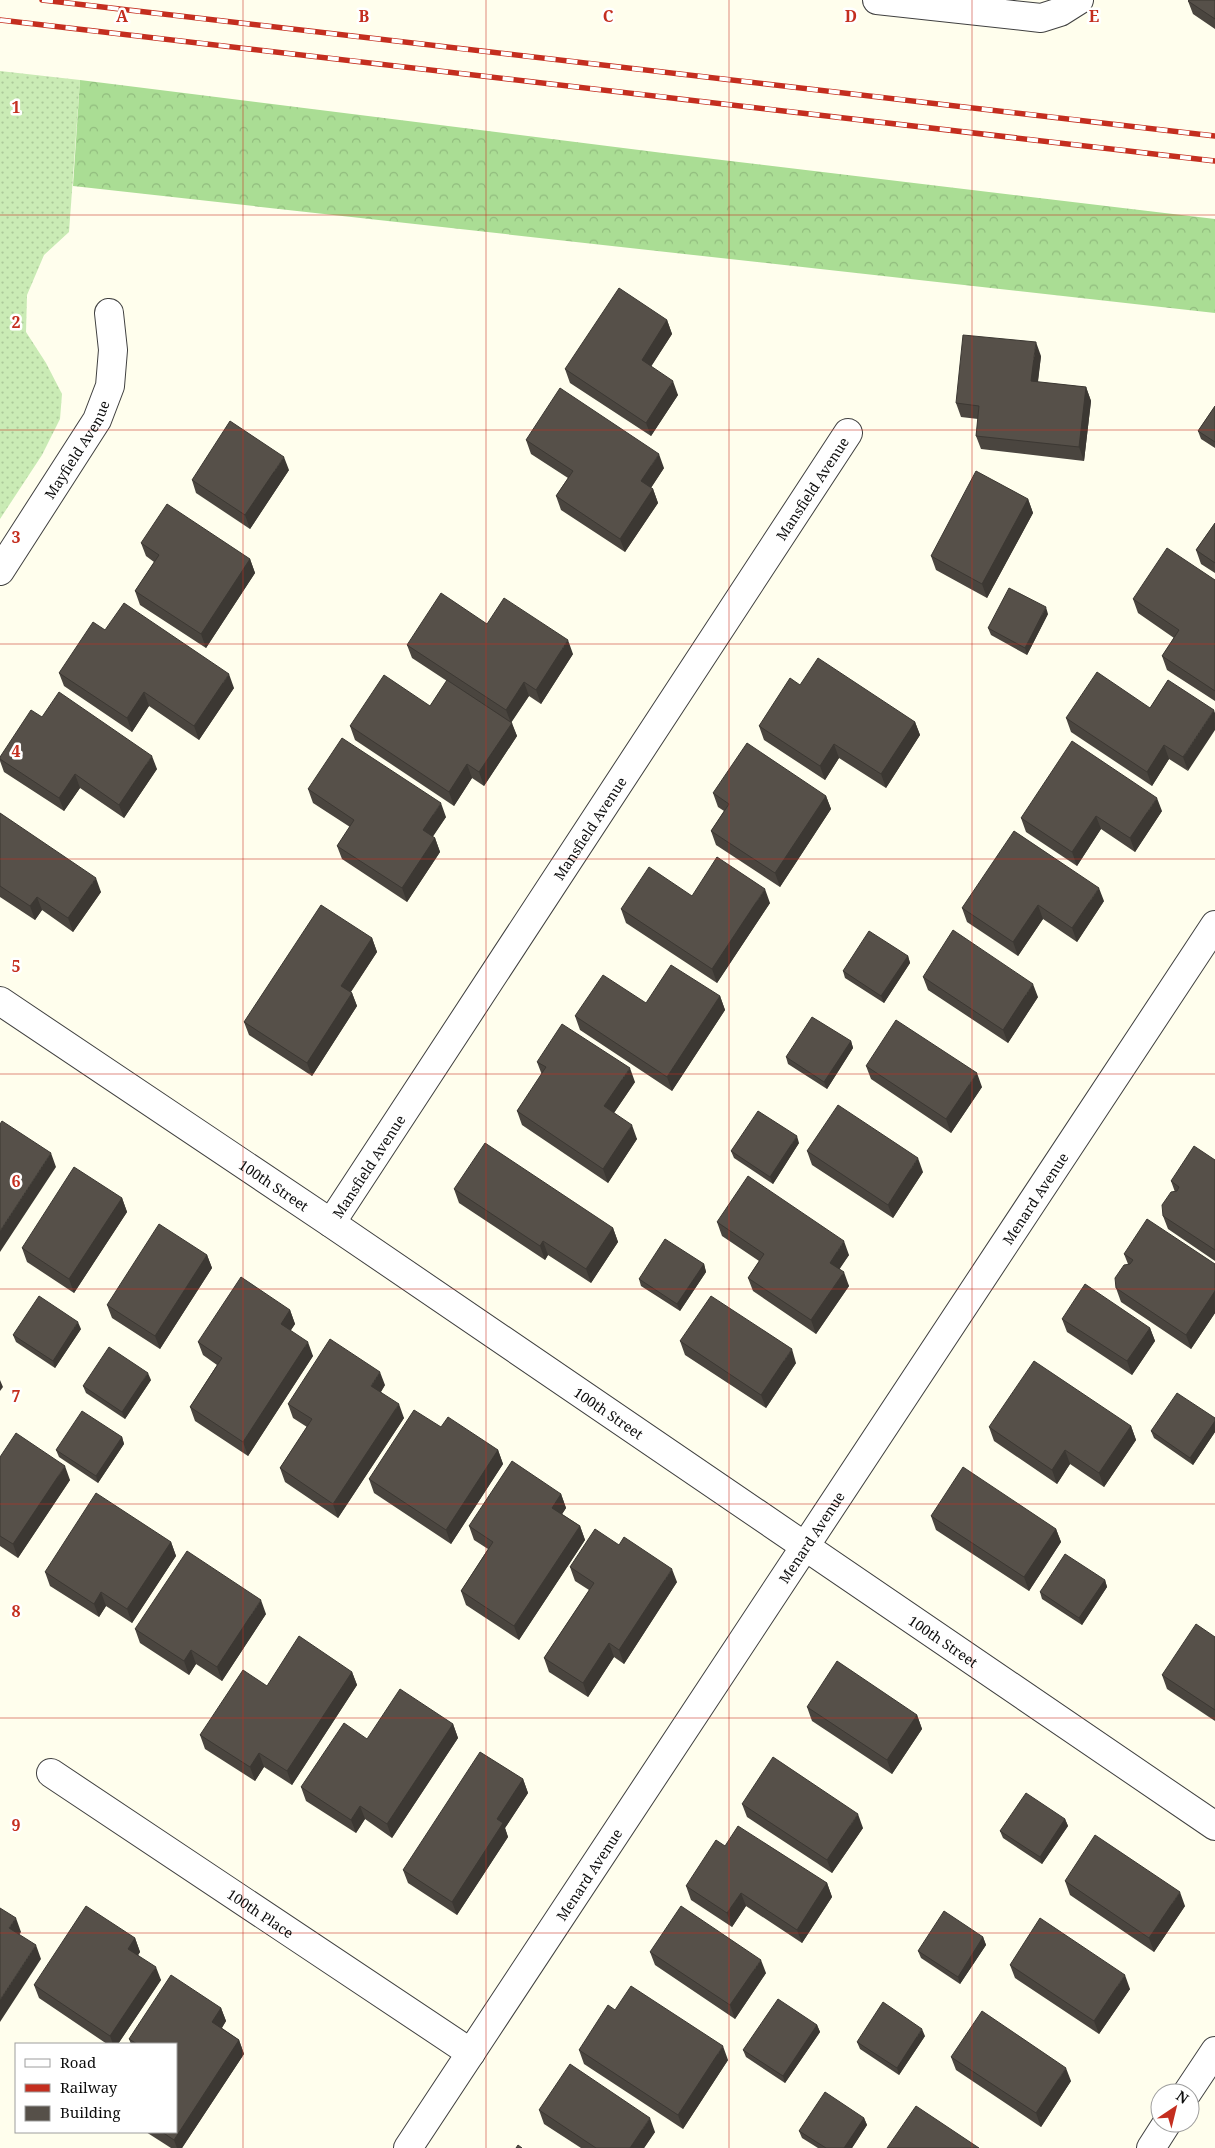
<svg xmlns="http://www.w3.org/2000/svg" width="1215" height="2148" viewBox="0 0 1215 2148" font-family="'Noto Serif',serif">
  <style>
    .grass { fill: url(#grass-dots) }
    .forest { fill: url(#forest-crowns) }
    .lines { fill: none; stroke-linecap: round; stroke-linejoin: round }
    .street-casing { stroke: #404040; stroke-width: 30 }
    .street { stroke: #fff; stroke-width: 28 }
    .rail-casing { stroke: #c42e1f; stroke-width: 5.5 }
    .rail { stroke: #fff; stroke-width: 4; stroke-dasharray: 11; stroke-linecap: butt }
    .wall { fill: #4a453f }
    .shaded-wall { fill: #3c3833 }
    .building { fill: #565049; stroke: #3c3833 }
    .grid { fill: none; stroke: #c42e1f; stroke-width: 1; stroke-opacity: 0.55 }
    .labels { text-anchor: middle; dominant-baseline: central; stroke-width: 5; stroke-linejoin: round; paint-order: stroke }
    .street-label { font-size: 14px; fill: #0d0d0d; stroke: #fff }
    .grid-label { font-size: 16px; text-anchor: middle; font-weight: bold; fill: #c42e1f; stroke: #fff; stroke-width: 5; stroke-linejoin: round; paint-order: stroke }
  </style>
  <defs>
    <pattern id="grass-dots" width="8" height="8" patternUnits="userSpaceOnUse" patternTransform="scale(1.25)"><rect width="8" height="8" fill="#caebb5"/><path d="M2 2h.1M6 6h.1" fill="none" stroke="#acc89a" stroke-width="1.8" stroke-linecap="round"/></pattern>
    <pattern id="forest-crowns" width="20" height="18" patternUnits="userSpaceOnUse" patternTransform="scale(1.25)"><rect width="20" height="18" fill="#aadd94"/><path d="M2 6a3 3 0 1 1 6 0M12 15a3 3 0 1 1 6 0" fill="none" stroke="#91bc7e"/></pattern>
  </defs>
  <rect width="100%" height="100%" fill="#fffeed"/>
  <path class="grass" d="M0,71L80,80L69,232L44,255L27,295L26,332L46,363L62,394L60,419L42,455L0,519Z"/>
  <path class="forest" d="M80,80L663,153L1215,219V313L73,186Z"/>
  <g class="lines">
    <defs>
      <g id="street">
        <path d="M877,0L1041,18L1060,12L1079,0"/>
        <path id="s1" d="M0,571L97,420L110,386L113,350L109,313"/>
        <path id="s2" d="M0,1001L331,1223L1215,1826"/>
        <path id="s3" d="M331,1223L848,433"/>
        <path id="s4" d="M51,1773L471,2053"/>
        <path d="M1187,2093L1215,2051"/>
        <path id="s5" d="M408,2148L1215,925"/>
        <path d="M1151,2148L1167,2123"/>
      </g>
    </defs>
    <use href="#street" class="street-casing"/>
    <use href="#street" class="street"/>
    <defs>
      <path id="rail" d="M42,0L1215,136
        M0,20L1215,161"/>
    </defs>
    <use href="#rail" class="rail-casing"/>
    <use href="#rail" class="rail"/>
  </g>
  <path class="wall" d="M1215,0V29L1193,14L1188,1Z
    M667,320L672,334L651,366L678,395L651,436L570,383L565,369Z
    M1041,356L1038,382L1086,387L1091,401L1084,461L981,449L976,436L978,419L961,417L956,403Z
    M1215,406V448L1201,439L1198,431Z
    M526,440L664,468L651,488L653,489L658,503L625,552L561,510L556,496L568,478L531,454Z
    M289,470L250,529L196,493L192,480Z
    M1028,499L1033,513L987,598L936,570L931,556Z
    M1215,523V573L1201,564L1196,550Z
    M141,543L250,559L255,573L206,648L140,605L135,591L154,562L146,556Z
    M1215,580V701L1167,670L1162,656L1174,638L1138,613L1133,599Z
    M1048,614L1027,655L991,635L988,628Z
    M487,624L573,654L541,704L529,696L511,722L517,736L484,786L472,778L454,806L355,740L350,726L430,706L447,681L412,658L407,645Z
    M105,630L234,688L199,740L149,706L132,732L64,686L59,673Z
    M1168,680L1188,771L1169,759L1152,786L1071,732L1066,718L1150,708Z
    M800,685L915,722L920,735L886,788L839,758L825,780L764,740L759,726Z
    M42,717L157,769L124,818L80,788L64,811L4,772L0,761V757Z
    M308,789L446,817L432,837L435,838L440,852L407,902L342,859L337,846L350,827L313,803Z
    M713,793L826,796L831,809L780,887L716,845L711,831L724,811L718,807Z
    M1162,811L1135,852L1101,829L1077,866L1026,832L1021,818Z
    M0,813L101,892L73,932L42,910L35,920L0,897Z
    M692,896L770,903L717,983L626,923L621,909Z
    M1104,901L1077,942L1043,919L1018,956L967,922L962,908Z
    M372,938L377,952L351,992L352,993L357,1006L312,1076L249,1035L244,1022Z
    M908,956L910,963L884,1003L845,978L843,971Z
    M923,977L1038,997L1008,1043L928,990Z
    M720,996L725,1010L672,1091L580,1030L575,1016L646,1003Z
    M851,1041L853,1048L827,1089L788,1064L786,1057Z
    M537,1062L635,1082L614,1113L637,1139L608,1183L522,1125L517,1111L542,1075Z
    M866,1066L982,1087L951,1133L871,1079Z
    M799,1143L773,1184L734,1158L731,1151Z
    M807,1151L923,1172L893,1218L812,1165Z
    M1215,1160V1261L1168,1229L1163,1216L1175,1192L1171,1181Z
    M454,1189L613,1228L618,1242L591,1283L548,1255L545,1260L459,1203Z
    M122,1198L127,1212L74,1293L27,1262L22,1248Z
    M717,1222L849,1255L839,1269L849,1286L816,1334L753,1291L748,1278L759,1261L722,1236Z
    M1124,1254L1215,1264V1313L1191,1349L1121,1302L1116,1288L1128,1264Z
    M207,1255L212,1268L160,1349L112,1318L107,1305Z
    M704,1264L706,1272L680,1311L641,1286L639,1279Z
    M290,1310L295,1324L290,1331L313,1356L248,1456L195,1421L190,1407L217,1365L203,1355L198,1342Z
    M1062,1319L1150,1328L1155,1341L1132,1375L1067,1332Z
    M81,1329L55,1368L16,1342L13,1335Z
    M680,1341L796,1363L766,1408L685,1355Z
    M151,1380L125,1419L86,1393L83,1386Z
    M385,1385L381,1392L404,1418L338,1518L285,1482L280,1468L307,1427L293,1418L288,1404Z
    M1215,1418V1432L1193,1465L1154,1438L1151,1431Z
    M1131,1426L1136,1440L1104,1487L1070,1464L1057,1484L994,1441L989,1427Z
    M441,1427L498,1450L503,1464L451,1544L374,1493L369,1479Z
    M122,1437L124,1444L98,1483L59,1457L56,1450Z
    M0,1457L70,1480L18,1558L0,1546Z
    M561,1494L566,1508L562,1514L580,1526L585,1540L519,1640L466,1605L461,1591L488,1549L474,1540L469,1526Z
    M931,1516L1056,1529L1061,1542L1029,1591L936,1530Z
    M171,1542L176,1556L132,1623L106,1606L99,1617L50,1586L45,1572Z
    M570,1567L677,1582L624,1664L614,1657L588,1697L549,1672L544,1658L589,1590L575,1581Z
    M1105,1580L1107,1587L1082,1625L1042,1599L1040,1592Z
    M266,1614L222,1681L196,1664L189,1675L140,1643L135,1629Z
    M1215,1637V1721L1167,1689L1162,1675Z
    M352,1672L357,1685L292,1785L264,1767L255,1781L205,1749L200,1735L267,1686Z
    M807,1707L917,1715L922,1729L892,1774L812,1721Z
    M453,1724L458,1738L392,1838L365,1819L356,1833L306,1801L301,1787L367,1739Z
    M523,1779L528,1793L505,1828L508,1837L457,1915L408,1883L403,1870Z
    M742,1804L863,1828L832,1873L747,1817Z
    M1065,1819L1068,1826L1042,1864L1003,1838L1000,1831Z
    M725,1846L827,1883L832,1897L802,1943L746,1906L732,1927L691,1900L686,1886Z
    M1065,1881L1185,1906L1154,1952L1070,1895Z
    M983,1937L986,1945L960,1984L921,1958L918,1951Z
    M135,1938L140,1952L138,1955L161,1980L118,2044H107L39,1998L34,1985Z
    M650,1952L766,1973L735,2019L655,1965Z
    M1010,1965L1130,1989L1099,2034L1015,1978Z
    M221,2008L226,2021L222,2028L239,2040L244,2054L182,2148H171L146,2132H176V2044H131L129,2039Z
    M615,2010L728,2060L683,2129L584,2064L579,2050Z
    M817,2025L820,2032L785,2083L746,2057L743,2050Z
    M925,2036L899,2075L860,2049L857,2042Z
    M951,2057L1071,2081L1041,2127L956,2070Z
    M539,2110L655,2132L644,2148H581L544,2124Z
    M864,2118L867,2125L852,2148H818L802,2138L799,2131Z"/>
  <path class="shaded-wall" d="M667,320L672,334L647,373L642,360Z
    M1036,342L1041,356L1036,395L1031,381Z
    M673,381L678,395L651,436L646,423Z
    M1086,387L1091,401L1084,461L1079,447Z
    M659,454L664,468L646,495L641,481Z
    M284,457L289,470L250,529L245,515Z
    M653,489L658,503L625,552L620,539Z
    M1028,499L1033,513L987,598L982,584Z
    M250,559L255,573L206,648L201,634Z
    M1046,607L1048,614L1027,655L1025,648Z
    M568,640L573,654L541,704L536,690Z
    M229,674L234,688L199,740L194,726Z
    M524,682L529,696L511,723L506,710Z
    M144,692L149,706L132,732L127,718Z
    M1214,710L1215,713V730L1188,771L1183,757Z
    M915,722L920,735L886,788L881,774Z
    M512,723L517,736L484,786L479,772Z
    M834,744L839,758L825,780L820,766Z
    M1164,745L1169,759L1152,786L1147,772Z
    M152,756L157,769L124,818L119,805Z
    M467,764L472,778L454,806L449,792Z
    M75,774L80,788L64,811L59,798Z
    M826,796L831,809L780,887L775,873Z
    M1157,798L1162,811L1135,852L1130,838Z
    M441,803L446,817L428,844L423,830Z
    M1096,816L1101,829L1077,866L1072,852Z
    M435,838L440,852L407,902L402,888Z
    M96,878L101,892L73,932L68,918Z
    M1099,888L1104,901L1077,942L1072,928Z
    M765,889L770,903L717,983L712,969Z
    M37,897L42,910L35,920L30,906Z
    M1038,905L1043,919L1018,956L1013,942Z
    M372,938L377,952L346,999L341,986Z
    M908,956L910,963L884,1003L881,996Z
    M1033,984L1038,997L1008,1043L1003,1030Z
    M352,993L357,1006L312,1076L307,1063Z
    M720,996L725,1010L672,1091L667,1077Z
    M851,1041L853,1048L827,1089L824,1082Z
    M630,1068L635,1082L609,1120L604,1106Z
    M977,1073L982,1087L951,1133L946,1119Z
    M632,1125L637,1139L608,1183L603,1169Z
    M797,1136L799,1143L773,1184L770,1177Z
    M51,1153L56,1167L0,1252V1231Z
    M918,1158L923,1172L893,1218L888,1205Z
    M122,1198L127,1212L74,1293L69,1279Z
    M613,1228L618,1242L591,1283L586,1269Z
    M543,1241L548,1255L545,1260L540,1246Z
    M844,1241L849,1255L835,1276L830,1263Z
    M207,1255L212,1268L160,1349L155,1336Z
    M704,1264L706,1272L680,1311L677,1304Z
    M844,1272L849,1286L816,1334L811,1320Z
    M1215,1291V1313L1191,1349L1186,1335Z
    M290,1310L295,1324L286,1338L281,1324Z
    M78,1322L81,1329L55,1368L53,1361Z
    M1150,1328L1155,1341L1132,1375L1127,1361Z
    M308,1342L313,1356L248,1456L243,1442Z
    M792,1349L796,1363L766,1408L761,1395Z
    M380,1372L385,1385L376,1399L371,1386Z
    M148,1373L151,1380L125,1419L122,1412Z
    M0,1380L3,1387L0,1391Z
    M399,1404L404,1418L338,1518L333,1504Z
    M1215,1421V1432L1193,1465L1190,1458Z
    M1131,1426L1136,1440L1104,1487L1099,1473Z
    M122,1437L124,1444L98,1483L96,1476Z
    M498,1450L503,1464L451,1544L446,1530Z
    M1065,1450L1070,1464L1057,1484L1052,1470Z
    M65,1466L70,1480L18,1558L13,1544Z
    M561,1494L566,1508L557,1522L552,1508Z
    M580,1526L585,1540L519,1640L514,1626Z
    M1056,1529L1061,1542L1029,1591L1024,1577Z
    M171,1542L176,1556L132,1623L127,1609Z
    M672,1569L677,1582L624,1664L619,1650Z
    M1105,1580L1107,1587L1082,1625L1079,1618Z
    M101,1592L106,1606L99,1617L94,1604Z
    M261,1600L266,1614L222,1681L217,1667Z
    M609,1643L614,1657L588,1697L583,1683Z
    M191,1650L196,1664L189,1675L184,1661Z
    M352,1672L357,1685L292,1785L287,1771Z
    M917,1715L922,1729L892,1774L887,1760Z
    M453,1724L458,1738L392,1838L387,1824Z
    M259,1753L264,1767L255,1781L250,1767Z
    M523,1779L528,1793L505,1828L508,1837L457,1915L452,1902L497,1819Z
    M360,1806L365,1819L356,1833L351,1820Z
    M858,1814L863,1828L832,1873L827,1860Z
    M1065,1819L1068,1826L1042,1864L1040,1857Z
    M827,1883L832,1897L802,1943L797,1930Z
    M1180,1892L1185,1906L1154,1952L1149,1938Z
    M741,1893L746,1906L732,1927L727,1913Z
    M16,1918L21,1932L14,1942L9,1928Z
    M983,1937L986,1945L960,1984L958,1977Z
    M135,1938L140,1952L133,1963L128,1949Z
    M36,1945L41,1959L0,2022V2000Z
    M761,1960L766,1973L735,2019L730,2005Z
    M156,1967L161,1980L118,2044H113L110,2036Z
    M1125,1975L1130,1989L1099,2034L1094,2021Z
    M221,2008L226,2021L217,2035L212,2022Z
    M817,2025L820,2032L785,2083L783,2076Z
    M922,2029L925,2036L899,2075L897,2068Z
    M239,2040L244,2054L182,2148H177L174,2140Z
    M723,2046L728,2060L683,2129L678,2115Z
    M1066,2068L1071,2081L1041,2127L1036,2113Z
    M650,2118L655,2132L644,2148H630Z
    M864,2118L867,2125L852,2148H844Z"/>
  <path class="building" d="M1189,0H1215V19L1188,1Z
    M619,288L667,320L642,360L673,381L646,423L565,369Z
    M963,335L1036,342L1031,381L1086,387L1079,447L976,436L979,406L956,403Z
    M560,388L659,454L641,481L653,489L620,539L556,496L573,471L526,440Z
    M1215,406V442L1198,431Z
    M230,421L284,457L245,515L192,480Z
    M976,471L1028,499L982,584L931,556Z
    M167,504L250,559L201,634L135,591L159,555L141,543Z
    M1215,523V563L1196,550Z
    M1167,548L1215,580V691L1162,656L1179,630L1133,599Z
    M1009,588L1046,607L1025,648L988,628Z
    M441,593L487,624L504,598L568,640L536,690L524,682L506,710L407,645Z
    M124,603L229,674L194,726L144,692L127,718L59,673L93,622L105,630Z
    M818,658L915,722L881,774L834,744L820,766L759,726L790,678L800,685Z
    M1097,672L1150,708L1168,680L1214,710L1183,757L1164,745L1147,772L1066,718Z
    M384,675L430,706L447,680L512,723L479,772L467,764L449,792L350,726Z
    M59,692L152,756L119,805L75,774L59,798L0,759V757L31,710L42,717Z
    M342,738L441,803L423,830L435,838L402,888L337,846L354,820L308,789Z
    M1072,741L1157,798L1130,838L1096,816L1072,852L1021,818Z
    M747,743L826,796L775,873L711,831L729,804L713,793Z
    M0,813L96,878L68,918L37,897L30,906L0,886Z
    M1014,831L1099,888L1072,928L1038,905L1013,942L962,908Z
    M717,857L765,889L712,969L621,909L649,867L692,896Z
    M321,905L372,938L341,986L352,993L307,1063L244,1022Z
    M953,930L1033,984L1003,1030L923,977Z
    M869,931L908,956L881,996L843,971Z
    M671,965L720,996L667,1077L575,1016L603,975L646,1003Z
    M812,1017L851,1041L824,1082L786,1057Z
    M896,1020L977,1073L946,1119L866,1066Z
    M562,1024L630,1068L604,1106L632,1125L603,1169L517,1111L546,1067L537,1062Z
    M838,1105L918,1158L888,1205L807,1151Z
    M758,1111L797,1136L770,1177L731,1151Z
    M2,1121L51,1153L0,1231V1124Z
    M485,1143L613,1228L586,1269L543,1241L540,1246L454,1189Z
    M1194,1146L1215,1160V1250L1163,1216L1162,1205L1171,1192L1177,1191L1179,1187L1171,1181Z
    M74,1167L122,1198L69,1279L22,1248Z
    M748,1176L844,1241L830,1263L844,1272L811,1320L748,1278L764,1254L717,1222Z
    M1147,1219L1215,1264V1291L1186,1335L1116,1288L1115,1278L1124,1265L1130,1264L1133,1260L1124,1254Z
    M159,1224L207,1255L155,1336L107,1305Z
    M665,1239L704,1264L677,1304L639,1279Z
    M241,1277L290,1310L281,1324L308,1342L243,1442L190,1407L222,1358L198,1342Z
    M1085,1284L1150,1328L1127,1361L1062,1319Z
    M39,1296L78,1322L53,1361L13,1335Z
    M711,1296L792,1349L761,1395L680,1341Z
    M330,1339L380,1372L371,1386L399,1404L333,1504L280,1468L312,1419L288,1404Z
    M109,1347L148,1373L122,1412L83,1386Z
    M1034,1361L1131,1426L1099,1473L1065,1450L1052,1470L989,1427Z
    M1177,1393L1215,1418V1421L1190,1458L1151,1431Z
    M414,1410L441,1427L448,1417L498,1450L446,1530L369,1479Z
    M82,1411L122,1437L96,1476L56,1450Z
    M16,1433L65,1466L13,1544L0,1536V1457Z
    M512,1461L561,1494L552,1508L580,1526L514,1626L461,1591L493,1542L469,1526Z
    M963,1467L1056,1529L1024,1577L931,1516Z
    M96,1493L171,1542L127,1609L101,1592L94,1604L45,1572Z
    M595,1529L619,1545L624,1537L672,1569L619,1650L609,1643L583,1683L544,1658L594,1583L570,1567Z
    M187,1551L261,1600L217,1667L191,1650L184,1661L135,1629Z
    M1065,1554L1105,1580L1079,1618L1040,1592Z
    M1196,1624L1215,1637V1710L1162,1675Z
    M299,1636L352,1672L287,1771L259,1753L250,1767L200,1735L243,1670L267,1686Z
    M837,1661L917,1715L887,1760L807,1707Z
    M400,1689L453,1724L387,1824L360,1806L351,1820L301,1787L344,1723L367,1739Z
    M480,1752L523,1779L497,1819L503,1823L452,1902L403,1870Z
    M773,1757L858,1814L827,1860L742,1804Z
    M1026,1793L1065,1819L1040,1857L1000,1831Z
    M738,1826L827,1883L797,1930L741,1893L727,1913L686,1886L716,1840L725,1846Z
    M1095,1835L1180,1892L1149,1938L1065,1881Z
    M86,1906L135,1938L128,1949L156,1967L110,2036L34,1985Z
    M681,1906L761,1960L730,2005L650,1952Z
    M0,1908L16,1918L9,1928L36,1945L0,2000Z
    M944,1911L983,1937L958,1977L918,1951Z
    M1040,1918L1125,1975L1094,2021L1010,1965Z
    M171,1975L221,2008L212,2022L239,2040L174,2140L162,2132H176V2044H137L129,2039Z
    M631,1986L723,2046L678,2115L579,2050L608,2005L615,2010Z
    M778,1999L817,2025L783,2076L743,2050Z
    M883,2002L922,2029L897,2068L857,2042Z
    M982,2011L1066,2068L1036,2113L951,2057Z
    M570,2064L650,2118L630,2148H596L539,2110Z
    M825,2092L864,2118L844,2148H826L799,2131Z
    M916,2106L979,2148H887Z
    M518,2145L522,2148H516Z"/>
  <path class="grid" d="M243,0V2148M486,0V2148M729,0V2148M972,0V2148M0,215H1215M0,430H1215M0,644H1215M0,859H1215M0,1074H1215M0,1289H1215M0,1504H1215M0,1718H1215M0,1933H1215"/>
  <g class="labels">
    <g class="street-label">
      <text stroke="none"><textPath href="#s1" startOffset="144">Mayfield Avenue</textPath></text>
      <text stroke="none"><textPath href="#s3" startOffset="878">Mansfield Avenue</textPath></text>
      <text stroke="none"><textPath href="#s3" startOffset="472">Mansfield Avenue</textPath></text>
      <text stroke="none"><textPath href="#s3" startOffset="68">Mansfield Avenue</textPath></text>
      <text stroke="none"><textPath href="#s2" startOffset="330">100th Street</textPath></text>
      <text stroke="none"><textPath href="#s5" startOffset="1138">Menard Avenue</textPath></text>
      <text stroke="none"><textPath href="#s2" startOffset="735">100th Street</textPath></text>
      <text stroke="none"><textPath href="#s5" startOffset="732">Menard Avenue</textPath></text>
      <text stroke="none"><textPath href="#s2" startOffset="1140">100th Street</textPath></text>
      <text stroke="none"><textPath href="#s5" startOffset="328">Menard Avenue</textPath></text>
      <text stroke="none"><textPath href="#s4" startOffset="252">100th Place</textPath></text>
    </g>
  </g>
  <g class="grid-label">
    <text x="122" y="22">A</text>
    <text x="364" y="22">B</text>
    <text x="608" y="22">C</text>
    <text x="851" y="22">D</text>
    <text x="1094" y="22">E</text>
    <text x="16" y="113">1</text>
    <text x="16" y="328">2</text>
    <text x="16" y="543">3</text>
    <text x="16" y="757">4</text>
    <text x="16" y="972">5</text>
    <text x="16" y="1187">6</text>
    <text x="16" y="1402">7</text>
    <text x="16" y="1617">8</text>
    <text x="16" y="1831">9</text>
  </g>
  <rect x="15" y="2043" width="162" height="90" fill="#ffffff" stroke="#9e9e9e"/>
  <rect x="25" y="2059" width="25" height="8" fill="#ffffff" stroke="#9e9e9e"/>
  <text x="60" y="2068" font-size="15" fill="#0d0d0d">Road</text>
  <rect x="25" y="2084" width="25" height="8" fill="#c42e1f" stroke="#9e9e9e"/>
  <text x="60" y="2093" font-size="15" fill="#0d0d0d">Railway</text>
  <rect x="25" y="2106" width="25" height="15" fill="#565049" stroke="#9e9e9e"/>
  <text x="60" y="2118" font-size="15" fill="#0d0d0d">Building</text>
  <g transform="translate(1175 2108) rotate(35)"><circle r="24" fill="#ffffff" stroke="#9e9e9e"/>
  <path d="M0-4L9 19L0 12L-9 19Z" fill="#c42e1f"/>
  <text y="-8" font-size="14" font-weight="bold" text-anchor="middle" fill="#0d0d0d">N</text>
  </g>
</svg>
